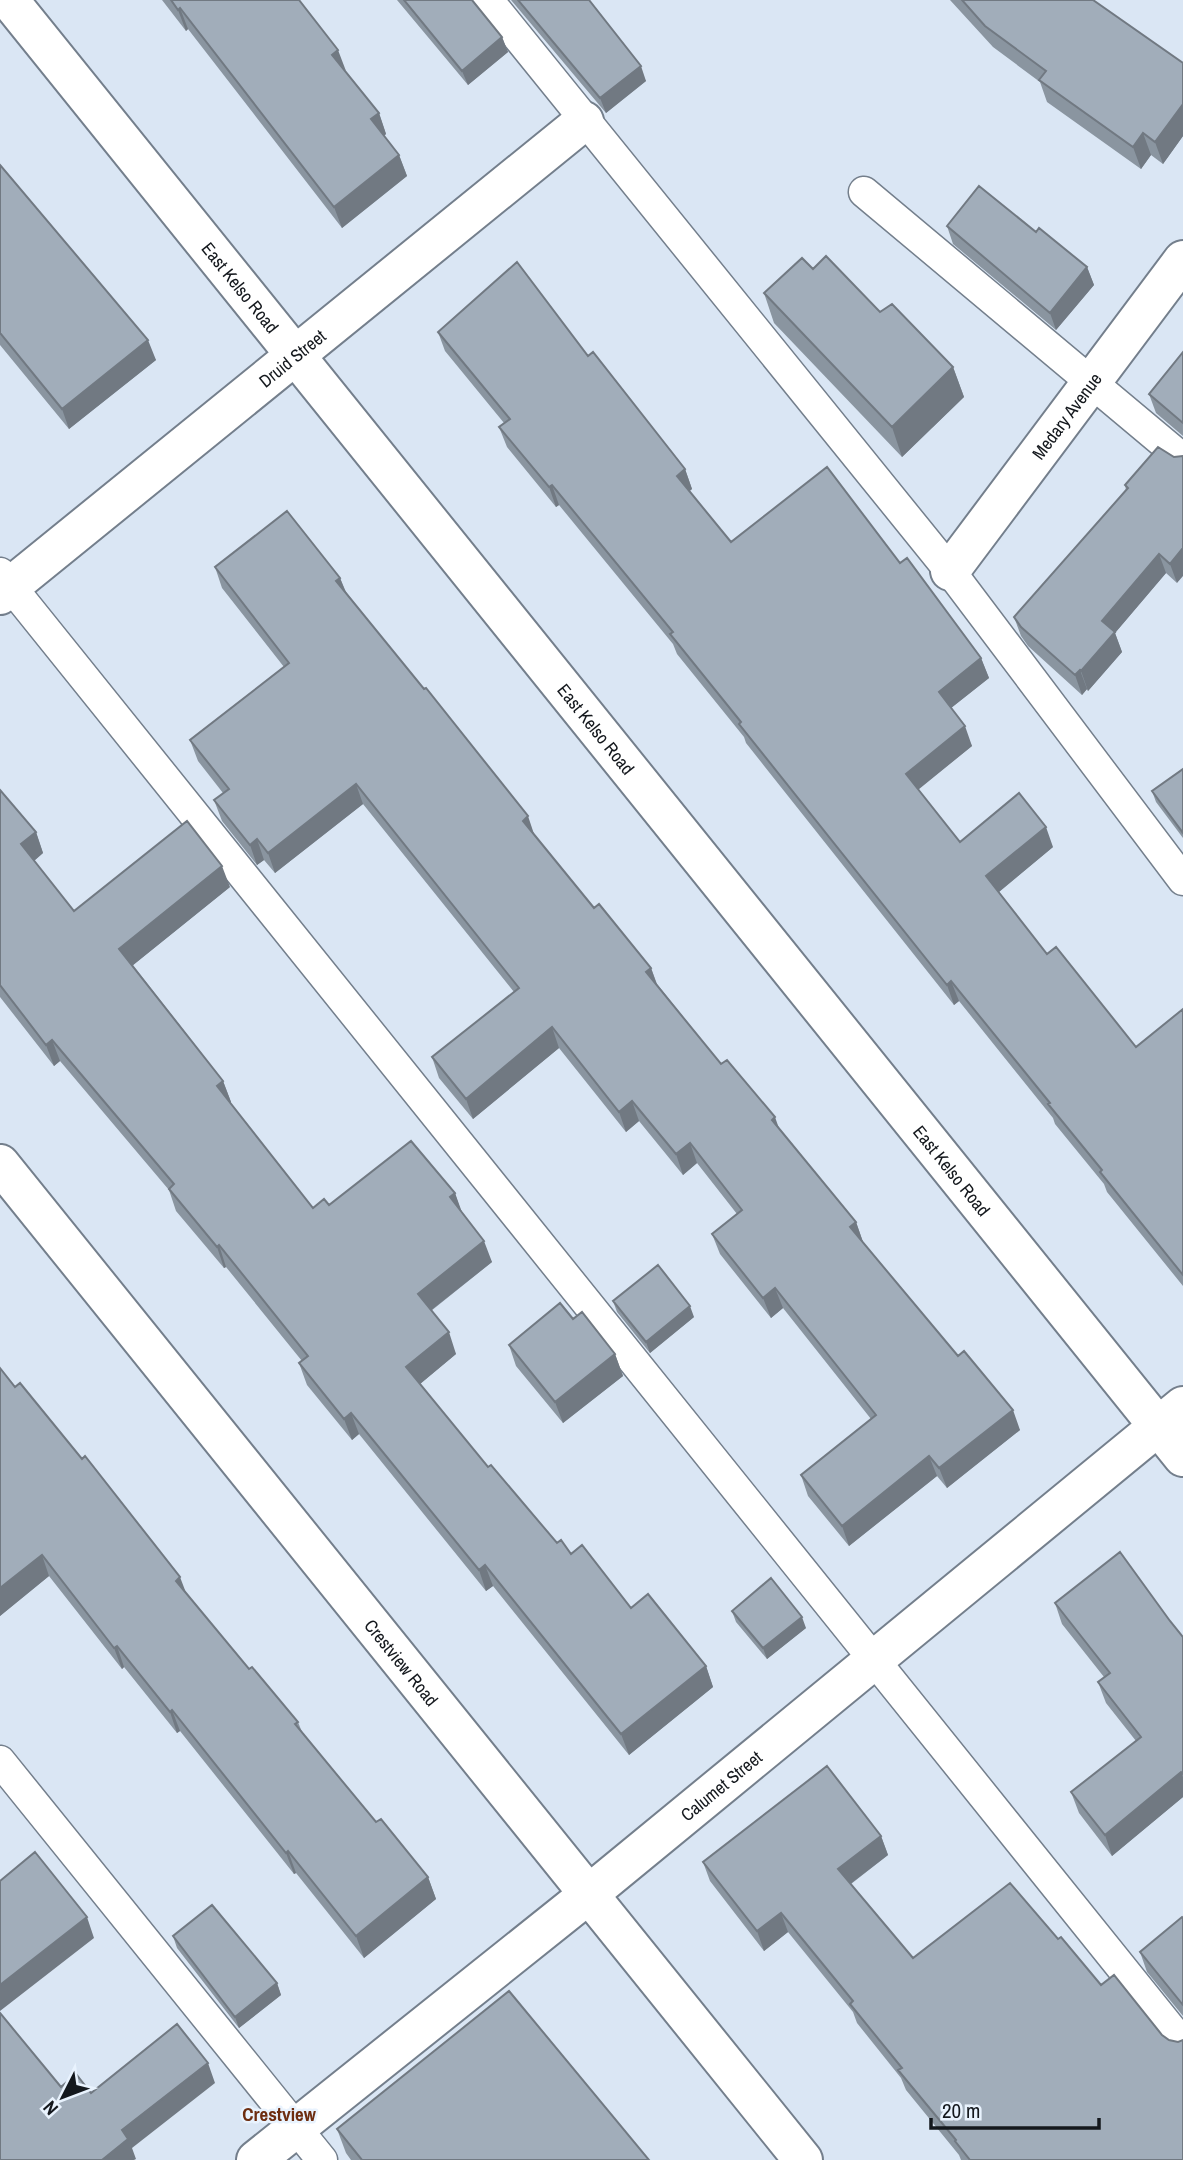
<svg xmlns="http://www.w3.org/2000/svg" width="1183" height="2160" viewBox="0 0 1183 2160" font-family="'Archivo Narrow',sans-serif">
  <style>
    .lines { fill: none; stroke-linecap: round; stroke-linejoin: round }
    .lane-casing { stroke: #747f8c; stroke-width: 33 }
    .street-casing { stroke: #747f8c; stroke-width: 42 }
    .lane { stroke: #fff; stroke-width: 30 }
    .street { stroke: #fff; stroke-width: 38 }
    .wall { fill: #8a95a0 }
    .shaded-wall { fill: #717982 }
    .building { fill: #a1adba; stroke: #717982; stroke-width: 2 }
    .labels { text-anchor: middle; dominant-baseline: central; stroke-width: 5; stroke-linejoin: round; paint-order: stroke }
    .street-label { font-size: 18px; fill: #14181d; stroke: #e9f3fe }
    .neighbourhood-label { font-size: 19px; font-weight: bold; fill: #6d2d10; stroke: #e9f3fe }
  </style>
  <rect width="100%" height="100%" fill="#dae6f4"/>
  <g class="lines">
    <defs>
      <path id="lane" d="M488,0L950,571L1183,880
        M864,192L1183,459
        M0,573L1183,2044
        M0,1761L322,2160"/>
      <g id="street">
        <path id="s1" d="M9,0L1183,1457"/>
        <path id="s2" d="M950,571L1183,260"/>
        <path id="s3" d="M0,595L584,121"/>
        <path id="s4" d="M0,1164L803,2160"/>
        <path id="s5" d="M256,2160L589,1894L1183,1406"/>
      </g>
    </defs>
    <use href="#lane" class="lane-casing"/>
    <use href="#street" class="street-casing"/>
    <use href="#lane" class="lane"/>
    <use href="#street" class="street"/>
  </g>
  <path class="wall" d="M162,0H299L345,71L379,113L386,134L384,136L399,155L407,176L342,228L188,29L186,31Z
    M397,0H472L502,37L508,52L468,85Z
    M511,0H589L646,81L606,113Z
    M950,0H1093L1183,63V136L1163,164L1151,155L1141,169L1047,102L1040,82L993,47Z
    M0,165L156,360L69,429L0,345Z
    M947,226L1036,232L1087,267L1094,285L1056,330L953,244Z
    M813,269L880,312L953,367L964,397L902,457L774,323L764,293Z
    M438,332L588,356L685,469L692,489L689,491L731,542L900,563L981,658L989,678L951,708L972,746L918,789L960,842L1053,847L999,892L1047,954L1136,1047L1183,1009V1286L1107,1192L1104,1184L1055,1124L1053,1118L959,1001L954,1005L746,743L744,737L677,654L673,644L559,505L556,507L507,447L499,427L504,423L445,351Z
    M1183,352V436L1156,413L1149,394Z
    M1158,447L1177,583L1166,573L1115,633L1122,652L1088,691L1087,689L1082,695L1028,646L1021,636L1014,617L1126,490L1125,485Z
    M215,567L340,578L346,592L534,835L594,908L651,968L657,984L721,1064L779,1129L856,1222L863,1242L1020,1430L947,1488L937,1476L849,1546L808,1496L801,1475L871,1419L783,1308L771,1318L720,1254L712,1234L737,1214L697,1163L683,1175L639,1121L626,1132L559,1048L473,1119L439,1078L432,1057L514,992L363,804L275,873L264,860L257,865L222,821L214,800L223,793L198,761L190,740L284,667L222,588Z
    M1183,769V838L1156,802L1152,791Z
    M0,790L36,832L43,853L34,861L74,911L230,887L133,965L223,1081L231,1102L230,1103L313,1208L455,1193L461,1212L492,1262L431,1311L456,1354L420,1384L488,1467L557,1543L631,1608L706,1666L713,1687L629,1755L493,1586L486,1591L359,1434L352,1440L307,1385L299,1363L302,1361L226,1267L224,1268L176,1211L169,1190L60,1061L54,1066L0,997Z
    M613,1301L694,1317L650,1353L617,1312Z
    M573,1319L615,1354L623,1376L563,1423L516,1366L509,1345Z
    M0,1368L249,1669L298,1722L302,1732L376,1822L428,1877L436,1899L364,1958L296,1873L294,1874L180,1731L177,1733L124,1667L122,1669L49,1576L0,1616Z
    M1055,1603L1170,1621L1183,1637V1797L1112,1856L1079,1813L1071,1792L1136,1741L1106,1703L1098,1682L1104,1677L1062,1624Z
    M732,1611L806,1628L767,1659L736,1622Z
    M881,1836L888,1855L851,1884L913,1958L1183,2160H961L959,2155L906,2090L901,2078L857,2023L853,2012L788,1932L764,1951L710,1881L703,1862Z
    M1183,1918V2016L1147,1972L1140,1952Z
    M173,1936L277,1983L281,1995L239,2028L177,1948Z
    M337,2129L649,2160H351L346,2153Z"/>
  <path class="shaded-wall" d="M180,8L188,29L186,31L178,10Z
    M502,37L508,52L468,85L462,71Z
    M338,50L346,71L332,55Z
    M641,66L646,81L606,113L600,98Z
    M1183,104V136L1163,164L1155,142Z
    M379,113L386,134L378,140L371,119Z
    M1143,133L1151,155L1141,169L1133,147Z
    M399,155L407,176L342,228L334,207Z
    M1087,267L1094,285L1056,330L1050,313Z
    M148,340L156,360L69,429L62,409Z
    M953,367L964,397L902,457L892,427Z
    M685,469L692,489L684,496L677,476Z
    M552,485L559,505L556,507L549,487Z
    M1183,548V576L1177,583L1170,564Z
    M1159,554L1166,573L1115,633L1122,652L1088,691L1081,671L1102,621Z
    M340,578L348,598L336,581Z
    M981,658L989,678L946,712L939,692Z
    M1080,670L1087,689L1082,695L1075,675Z
    M965,726L972,746L913,794L906,774Z
    M356,784L363,804L275,873L268,853Z
    M528,816L535,837L523,821Z
    M1046,827L1053,847L994,896L986,876Z
    M36,832L43,853L28,866L21,844Z
    M257,839L264,860L257,865L250,845Z
    M222,866L230,887L127,970L119,949Z
    M651,968L658,988L646,972Z
    M951,981L959,1001L954,1005L947,985Z
    M552,1027L559,1048L473,1119L466,1099Z
    M52,1040L60,1061L54,1066L46,1045Z
    M223,1081L231,1102L224,1107L217,1086Z
    M632,1101L639,1121L626,1132L619,1112Z
    M775,1117L782,1137L772,1120Z
    M690,1143L697,1163L683,1175L676,1154Z
    M455,1193L463,1215L450,1197Z
    M856,1222L863,1242L850,1227Z
    M484,1241L492,1262L425,1315L418,1294Z
    M219,1245L226,1267L224,1268L217,1247Z
    M775,1288L783,1308L771,1318L763,1298Z
    M690,1306L694,1317L650,1353L646,1342Z
    M449,1332L456,1354L414,1389L406,1367Z
    M615,1354L623,1376L563,1423L555,1402Z
    M1013,1410L1020,1430L947,1488L939,1468Z
    M351,1413L359,1434L352,1440L344,1419Z
    M929,1456L937,1476L849,1546L842,1526Z
    M42,1555L49,1576L0,1616V1588Z
    M485,1565L493,1586L486,1591L479,1570Z
    M180,1577L188,1598L176,1581Z
    M802,1617L806,1628L767,1659L763,1648Z
    M117,1646L124,1667L122,1669L114,1648Z
    M706,1666L713,1687L629,1755L621,1734Z
    M172,1710L180,1731L177,1733L170,1712Z
    M1181,1772L1183,1777V1797L1112,1856L1105,1835Z
    M881,1836L888,1855L845,1888L838,1869Z
    M288,1851L296,1873L294,1874L286,1853Z
    M428,1877L436,1899L364,1958L356,1936Z
    M781,1913L788,1932L764,1951L757,1931Z
    M87,1917L94,1938L0,2011V1985Z
    M277,1983L281,1995L239,2028L235,2017Z
    M208,2063L215,2083L132,2148L136,2159L134,2160H102L122,2130Z"/>
  <path class="building" d="M171,0H299L338,50L332,55L379,113L371,119L399,155L334,207L180,8L178,10Z
    M404,0H472L502,37L462,71Z
    M518,0H589L641,66L600,98Z
    M962,0H1093L1183,63V104L1155,142L1143,133L1133,147L1039,80L1046,71L985,26Z
    M0,165L148,340L62,409L0,333Z
    M979,186L1036,232L1039,228L1087,267L1050,313L947,226Z
    M826,256L880,312L892,304L953,367L892,427L764,293L802,258L813,269Z
    M517,262L588,356L593,352L685,469L677,476L731,542L827,467L900,563L907,558L981,658L939,692L965,726L906,774L960,842L1019,793L1046,827L986,876L1047,954L1056,947L1136,1047L1183,1009V1275L1100,1172L1102,1170L1048,1104L1050,1103L951,981L947,985L739,724L741,722L670,634L673,632L552,485L549,487L499,427L510,419L438,332Z
    M1183,352V423L1149,394Z
    M1158,447L1174,457L1183,456V548L1170,564L1159,554L1102,621L1115,632L1081,671L1080,670L1075,675L1021,627L1014,617L1128,488L1125,485Z
    M287,511L340,578L336,581L424,689L426,688L528,816L523,821L594,908L599,904L651,968L646,972L721,1064L727,1060L775,1117L772,1120L856,1222L850,1227L958,1356L964,1351L1013,1410L939,1468L929,1456L842,1526L801,1475L876,1415L775,1288L763,1298L712,1234L742,1210L690,1143L676,1154L632,1101L619,1112L552,1027L466,1099L432,1057L519,988L356,784L268,853L257,839L250,845L214,800L229,789L190,740L289,663L215,567Z
    M1183,769V833L1152,791Z
    M0,790L36,832L21,844L74,911L187,821L222,866L119,949L223,1081L217,1086L313,1208L324,1199L329,1205L411,1141L455,1193L450,1197L484,1241L418,1294L449,1332L406,1367L488,1467L491,1465L557,1543L561,1540L571,1554L582,1545L631,1608L648,1594L706,1666L621,1734L485,1565L479,1570L351,1413L344,1419L299,1363L308,1356L219,1245L217,1247L169,1189L174,1184L52,1040L46,1045L0,985Z
    M658,1265L690,1306L646,1342L613,1301Z
    M560,1303L573,1319L582,1312L615,1354L555,1402L509,1345Z
    M0,1368L15,1387L20,1383L82,1459L85,1456L180,1577L176,1581L249,1669L252,1667L298,1722L295,1724L376,1822L381,1819L428,1877L356,1936L288,1851L286,1853L172,1710L170,1712L117,1646L114,1648L42,1555L0,1588Z
    M1120,1552L1170,1621L1183,1637V1774L1181,1772L1105,1835L1071,1792L1141,1737L1098,1682L1110,1673L1055,1603Z
    M771,1578L802,1617L763,1648L732,1611Z
    M827,1766L881,1836L838,1869L913,1958L1010,1883L1058,1939L1061,1937L1101,1985L1114,1975L1162,2035L1169,2040L1178,2042L1183,2040V2160H970L955,2141L956,2140L898,2070L902,2068L850,2004L853,2001L781,1913L757,1931L703,1862Z
    M35,1852L87,1917L0,1985V1881Z
    M212,1905L277,1983L235,2017L173,1936Z
    M1182,1917L1183,1918V2005L1140,1952Z
    M509,1991L649,2160H362L337,2129Z
    M0,2013L61,2087L76,2074L91,2093L177,2024L208,2063L122,2130L128,2139L102,2160H0Z"/>
  <g class="labels">
    <g class="street-label">
      <text stroke="none"><textPath href="#s1" startOffset="369">East Kelso Road</textPath></text>
      <text stroke="none"><textPath href="#s3" startOffset="376">Druid Street</textPath></text>
      <text stroke="none"><textPath href="#s2" startOffset="194">Medary Avenue</textPath></text>
      <text stroke="none"><textPath href="#s1" startOffset="936">East Kelso Road</textPath></text>
      <text stroke="none"><textPath href="#s1" startOffset="1503">East Kelso Road</textPath></text>
      <text stroke="none"><textPath href="#s4" startOffset="640">Crestview Road</textPath></text>
      <text stroke="none"><textPath href="#s5" startOffset="597">Calumet Street</textPath></text>
    </g>
    <g class="neighbourhood-label">
      <text x="279" y="2114">Crestview</text>
    </g>
  </g>
  <g transform="translate(63 2097) rotate(228)" stroke="#e9f3fe" stroke-width="5" paint-order="stroke">
  <path d="M0-5L12 26L0 18L-12 26Z" fill="#14181d"/>
  <text y="-10" font-size="19" font-weight="bold" text-anchor="middle" fill="#14181d">N</text>
  </g>
  <path d="M931 2118v10h168v-10" fill="none" stroke="#14181d" stroke-width="3.5"/>
  <text x="942" y="2118" font-size="21" fill="#14181d" stroke="#e9f3fe" stroke-width="5" paint-order="stroke">20 m</text>
</svg>
